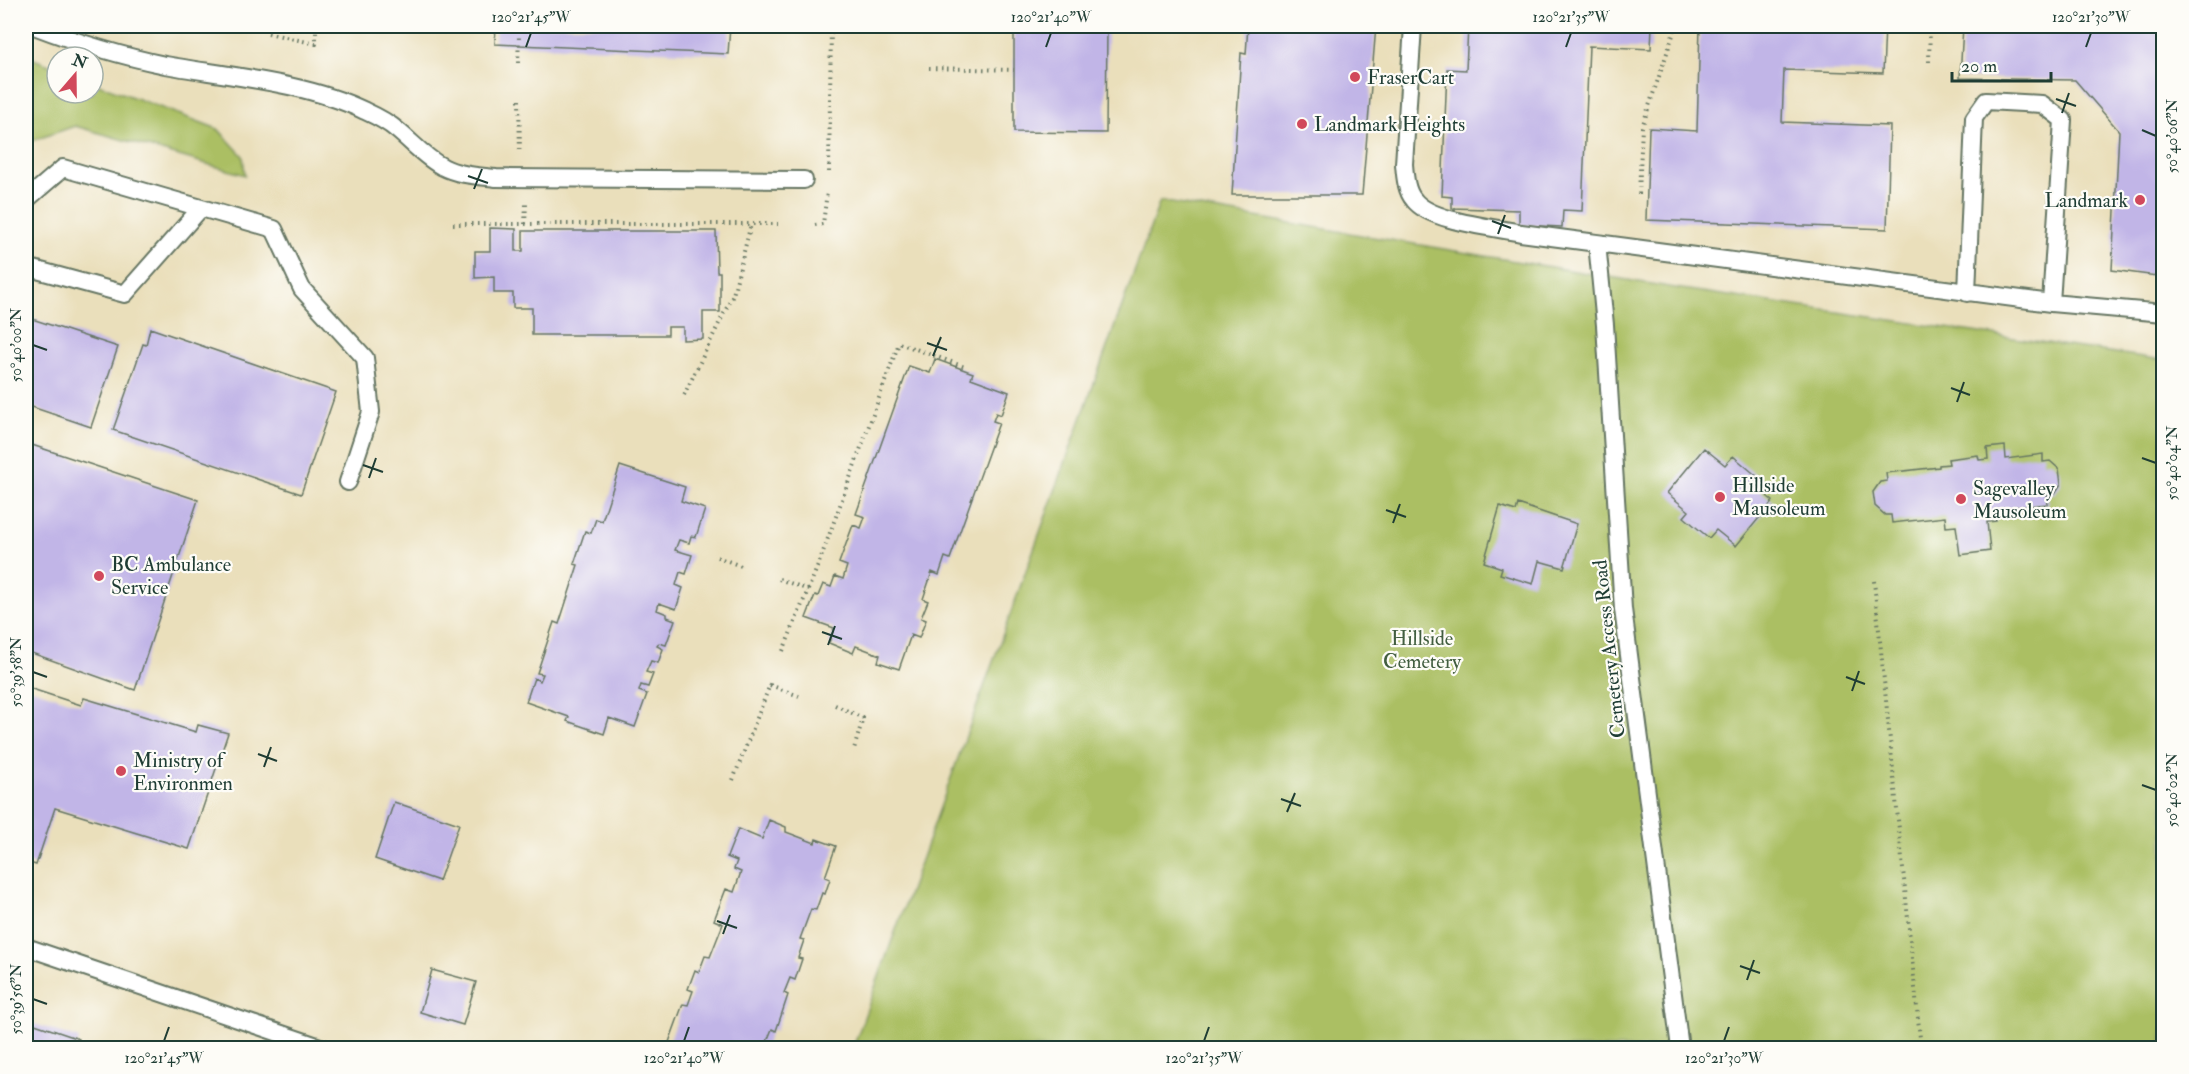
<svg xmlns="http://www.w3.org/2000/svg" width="2189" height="1074" viewBox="0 0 2189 1074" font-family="'IM FELL Double Pica',serif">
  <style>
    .green { fill: #abbf63; stroke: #657e4c; stroke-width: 1.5 }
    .building { fill: #c1b5e7 }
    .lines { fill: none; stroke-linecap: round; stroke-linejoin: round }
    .lane-casing { stroke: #667663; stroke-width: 20 }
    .path { stroke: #667663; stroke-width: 4; stroke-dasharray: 1.5 4.5; stroke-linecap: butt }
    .lane { stroke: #fff; stroke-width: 16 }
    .ticks { fill: none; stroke: #1f3d34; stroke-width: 2 }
    .poi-dot { fill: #d1495b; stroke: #fdfcf7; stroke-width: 2 }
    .labels { text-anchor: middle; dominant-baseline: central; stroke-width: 4.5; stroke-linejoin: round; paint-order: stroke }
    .poi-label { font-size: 20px; fill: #1f3d34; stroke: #fdfcf7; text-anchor: start }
    .park-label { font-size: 20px; fill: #425e40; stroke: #fdfcf7 }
    .street-label { font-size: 20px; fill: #1f3d34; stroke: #fdfcf7 }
    .neatline { fill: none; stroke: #1f3d34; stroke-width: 2 }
    .ticks-label { font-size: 15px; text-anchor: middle; fill: #1f3d34 }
  </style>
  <rect width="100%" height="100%" fill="#fdfcf7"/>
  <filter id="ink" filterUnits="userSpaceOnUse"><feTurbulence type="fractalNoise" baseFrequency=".0167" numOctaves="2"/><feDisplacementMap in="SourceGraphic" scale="12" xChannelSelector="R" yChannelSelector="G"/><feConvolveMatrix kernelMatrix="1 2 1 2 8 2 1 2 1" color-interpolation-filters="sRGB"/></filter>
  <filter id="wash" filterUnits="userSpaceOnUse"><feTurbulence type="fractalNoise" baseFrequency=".008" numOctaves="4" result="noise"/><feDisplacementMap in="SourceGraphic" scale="24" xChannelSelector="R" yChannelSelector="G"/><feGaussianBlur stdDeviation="1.35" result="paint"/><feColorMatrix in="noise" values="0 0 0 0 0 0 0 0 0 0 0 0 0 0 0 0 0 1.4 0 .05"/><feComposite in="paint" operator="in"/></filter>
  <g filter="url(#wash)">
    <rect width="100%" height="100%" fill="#eadfbb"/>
    <path class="green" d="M26,56L57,68V93H93V82L218,129L243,156L245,175L75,126L26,143Z
      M1160,201L1675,288L2163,360V1048H853Z"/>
    <g id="blocks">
      <path class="building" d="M496,26H730L728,54L495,44Z
        M1014,26H1107L1106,133L1014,132Z
        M1248,26H1376L1362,195H1232L1241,53L1246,54Z
        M1468,26H1652L1651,49L1589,46L1582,211L1563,210L1562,227L1519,225V210L1452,208V197L1442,196L1447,69L1466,70Z
        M1700,26H1885L1883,73L1784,70L1782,122L1890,126L1887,229L1646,220L1649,128L1697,131Z
        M1963,26H2164V277L2112,270L2119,131L2075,80L1960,78Z
        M490,228L516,229V251H523V231H716L717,272H720V312H703V339L683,340V327H668V335H532V308H513V293H494V277L475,278V251H490Z
        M26,317L118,347L91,427L26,405Z
        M150,328L336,392L301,494L113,430L143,344L146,345Z
        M935,359L973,373L971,378L1009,392L1001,415L996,413L993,421L999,423L950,559L945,557L939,575L932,572L923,599L928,601L921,618L926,620L919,638L911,635L899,669L878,662L880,655L856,646L853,653L829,643L834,628L806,618L815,595L818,596L823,584L831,587L835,576L843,579L847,566L839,563L853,525L861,528L865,517L856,514L909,366L930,373Z
        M26,443L198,500L135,690L26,651Z
        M2005,446L2006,459L2043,454V462L2050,461L2059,469L2061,484L2055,493L2047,494L2048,504L1995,510L1996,521L1987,522L1990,551L1960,555L1956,526L1946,527L1945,517L1892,523L1891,515H1885L1875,506L1873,492L1880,482L1887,481L1886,473L1939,467V465L1949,464L1948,459L1978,455L1979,460L1988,459L1987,448Z
        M1704,448L1725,465L1733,456L1758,477L1752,484L1773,501L1736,546L1716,530L1709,538L1684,517L1689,511L1667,493Z
        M620,466L685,487L681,501L705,509L696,537L691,536L689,543L679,540L675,550L692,555L686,574L680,572L676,585L683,588L676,609L659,603L657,610L667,614V617L675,620L666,645L659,643L657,646L663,649L658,663L651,661L646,672L653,674L648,687L641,685L639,691L647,694L635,727L609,718L604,734L567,721L569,717L526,702L534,678L540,681L543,674L537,673L554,622L559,624L578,565L574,564L585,531L591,533L596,519L602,521Z
        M1518,504L1577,524L1564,568L1539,561L1533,584L1500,574L1502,568L1484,562L1500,506L1516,511Z
        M26,687L81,705L84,698L196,732L198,725L228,733L189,849L55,808L36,865L26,862Z
        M394,802L459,824L439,881L375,859Z
        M769,820L786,827V832L815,843L816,839L836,846L825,877L830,879L825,894L822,893L816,910L811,909L800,939L804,940L798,958L802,959L795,980L790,978L784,993L788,995L776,1031L772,1029L766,1044L770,1046L769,1048H671L672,1046L668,1045L683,1004L688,1005L693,991L688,989L695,970L699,972L705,956L710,957L723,924L714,920L726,889L734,892L741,872L734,869L737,861L727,857L738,829L762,839Z
        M432,970L476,982L463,1025L420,1012Z
        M26,1021L79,1039L76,1048H26Z"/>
    </g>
  </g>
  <g filter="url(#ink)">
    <use href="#blocks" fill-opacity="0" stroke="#667663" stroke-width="1.5"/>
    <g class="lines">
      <defs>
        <path id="lane" d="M34,26C76,42 121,56 165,65C228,76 309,83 365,111C376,116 388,122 397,130C412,142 425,158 443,167C458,175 479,176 496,178L804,180
          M1413,26L1404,164C1405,176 1406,191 1414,200C1431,222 1493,227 1521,233L2051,303L2164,313
          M26,200L63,168L274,229L302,289L365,358L371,412L348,482
          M1597,243L1605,325L1623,609L1680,1048
          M26,267L125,294L201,208
          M1967,293L1974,118L1986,101L2042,104L2063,120L2051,303
          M26,947L323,1048"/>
      </defs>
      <use href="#lane" class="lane-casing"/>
      <path class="path" d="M268,33L316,44V26
        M1929,62L1930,26
        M518,63L519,36
        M929,68L1014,70
        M519,100L520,153
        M829,172L831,26
        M1639,194L1642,127L1676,26
        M453,224H778
        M525,224L526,204
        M815,225L823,224L827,192
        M684,395L733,295L751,224
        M717,557L744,567
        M779,579L809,590
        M1874,581L1921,1048
        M783,651L819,563L899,343L965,367
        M770,685L799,696
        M835,705L863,718L854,749
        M733,780L771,682"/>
      <use href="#lane" class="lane"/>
    </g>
  </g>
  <path class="ticks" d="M526,47L531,33M1046,47L1051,33M1566,47L1571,33M2086,47L2091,33M2056,99L2076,106M2062,113L2069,93M2142,130L2156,136M468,176L488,183M474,189L482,169M1492,221L1511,228M1498,234L1505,215M927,343L947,350M33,345L47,350M933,356L941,337M1951,388L1970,395M1957,402L1964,382M2142,458L2156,463M363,465L383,472M369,478L376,458M1386,510L1406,517M1393,523L1400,504M822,632L842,639M828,645L835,626M33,672L47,677M1846,677L1865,684M1852,691L1859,671M258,754L277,761M264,767L271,747M2142,785L2156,790M1281,799L1301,806M1287,812L1295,793M717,921L737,928M723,934L730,915M1740,966L1760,973M1747,980L1754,960M33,999L47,1004M164,1041L169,1027M684,1041L689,1027M1204,1041L1209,1027M1724,1041L1729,1027"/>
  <g class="poi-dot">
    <circle cx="1355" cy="77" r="6"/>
    <circle cx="1302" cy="124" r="6"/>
    <circle cx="2140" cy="200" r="6"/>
    <circle cx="1720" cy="497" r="6"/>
    <circle cx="1961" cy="499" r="6"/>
    <circle cx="99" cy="576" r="6"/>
    <circle cx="121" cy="771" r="6"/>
  </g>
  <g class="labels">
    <g class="poi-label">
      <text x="1367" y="77">FraserCart</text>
      <text x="1314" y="124">Landmark Heights</text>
      <text x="2128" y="200" text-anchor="end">Landmark</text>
      <text x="1732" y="485">Hillside<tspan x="1732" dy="23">Mausoleum</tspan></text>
      <text x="1973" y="488">Sagevalley<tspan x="1973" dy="23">Mausoleum</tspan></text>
      <text x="111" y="564">BC Ambulance<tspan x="111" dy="23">Service</tspan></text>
      <text x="133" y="760">Ministry of<tspan x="133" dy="23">Environmen</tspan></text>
    </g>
    <g class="park-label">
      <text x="1422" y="638">Hillside<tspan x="1422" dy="23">Cemetery</tspan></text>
    </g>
    <g class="street-label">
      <text transform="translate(1609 649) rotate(-96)">Cemetery Access Road</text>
    </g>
  </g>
  <rect width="2189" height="1074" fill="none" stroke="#fdfcf7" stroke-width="66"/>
  <g transform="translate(75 75) rotate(20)"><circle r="28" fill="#fdfcf7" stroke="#a4b0a9" stroke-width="1.5"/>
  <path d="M0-4.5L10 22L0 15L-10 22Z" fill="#d1495b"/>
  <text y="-9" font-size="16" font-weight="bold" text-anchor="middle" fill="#1f3d34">N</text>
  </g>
  <path d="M1952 72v9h99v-9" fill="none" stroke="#1f3d34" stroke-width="3"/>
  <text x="1961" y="72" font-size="18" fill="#1f3d34" stroke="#fdfcf7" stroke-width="4.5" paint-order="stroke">20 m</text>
  <rect x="33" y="33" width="2123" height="1008" class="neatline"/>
  <g class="ticks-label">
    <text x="531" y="22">120°21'45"W</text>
    <text x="1051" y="22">120°21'40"W</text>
    <text x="1571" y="22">120°21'35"W</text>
    <text x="2091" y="22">120°21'30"W</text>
    <text transform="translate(2172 136) rotate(-90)" y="5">50°40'06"N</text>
    <text transform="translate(16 345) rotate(-90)" y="5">50°40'00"N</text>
    <text transform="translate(2172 463) rotate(-90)" y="5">50°40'04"N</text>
    <text transform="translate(16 672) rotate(-90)" y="5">50°39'58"N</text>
    <text transform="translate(2172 790) rotate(-90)" y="5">50°40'02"N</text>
    <text transform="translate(16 999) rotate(-90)" y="5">50°39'56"N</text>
    <text x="164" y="1063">120°21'45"W</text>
    <text x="684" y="1063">120°21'40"W</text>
    <text x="1204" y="1063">120°21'35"W</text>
    <text x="1724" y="1063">120°21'30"W</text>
  </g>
</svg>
